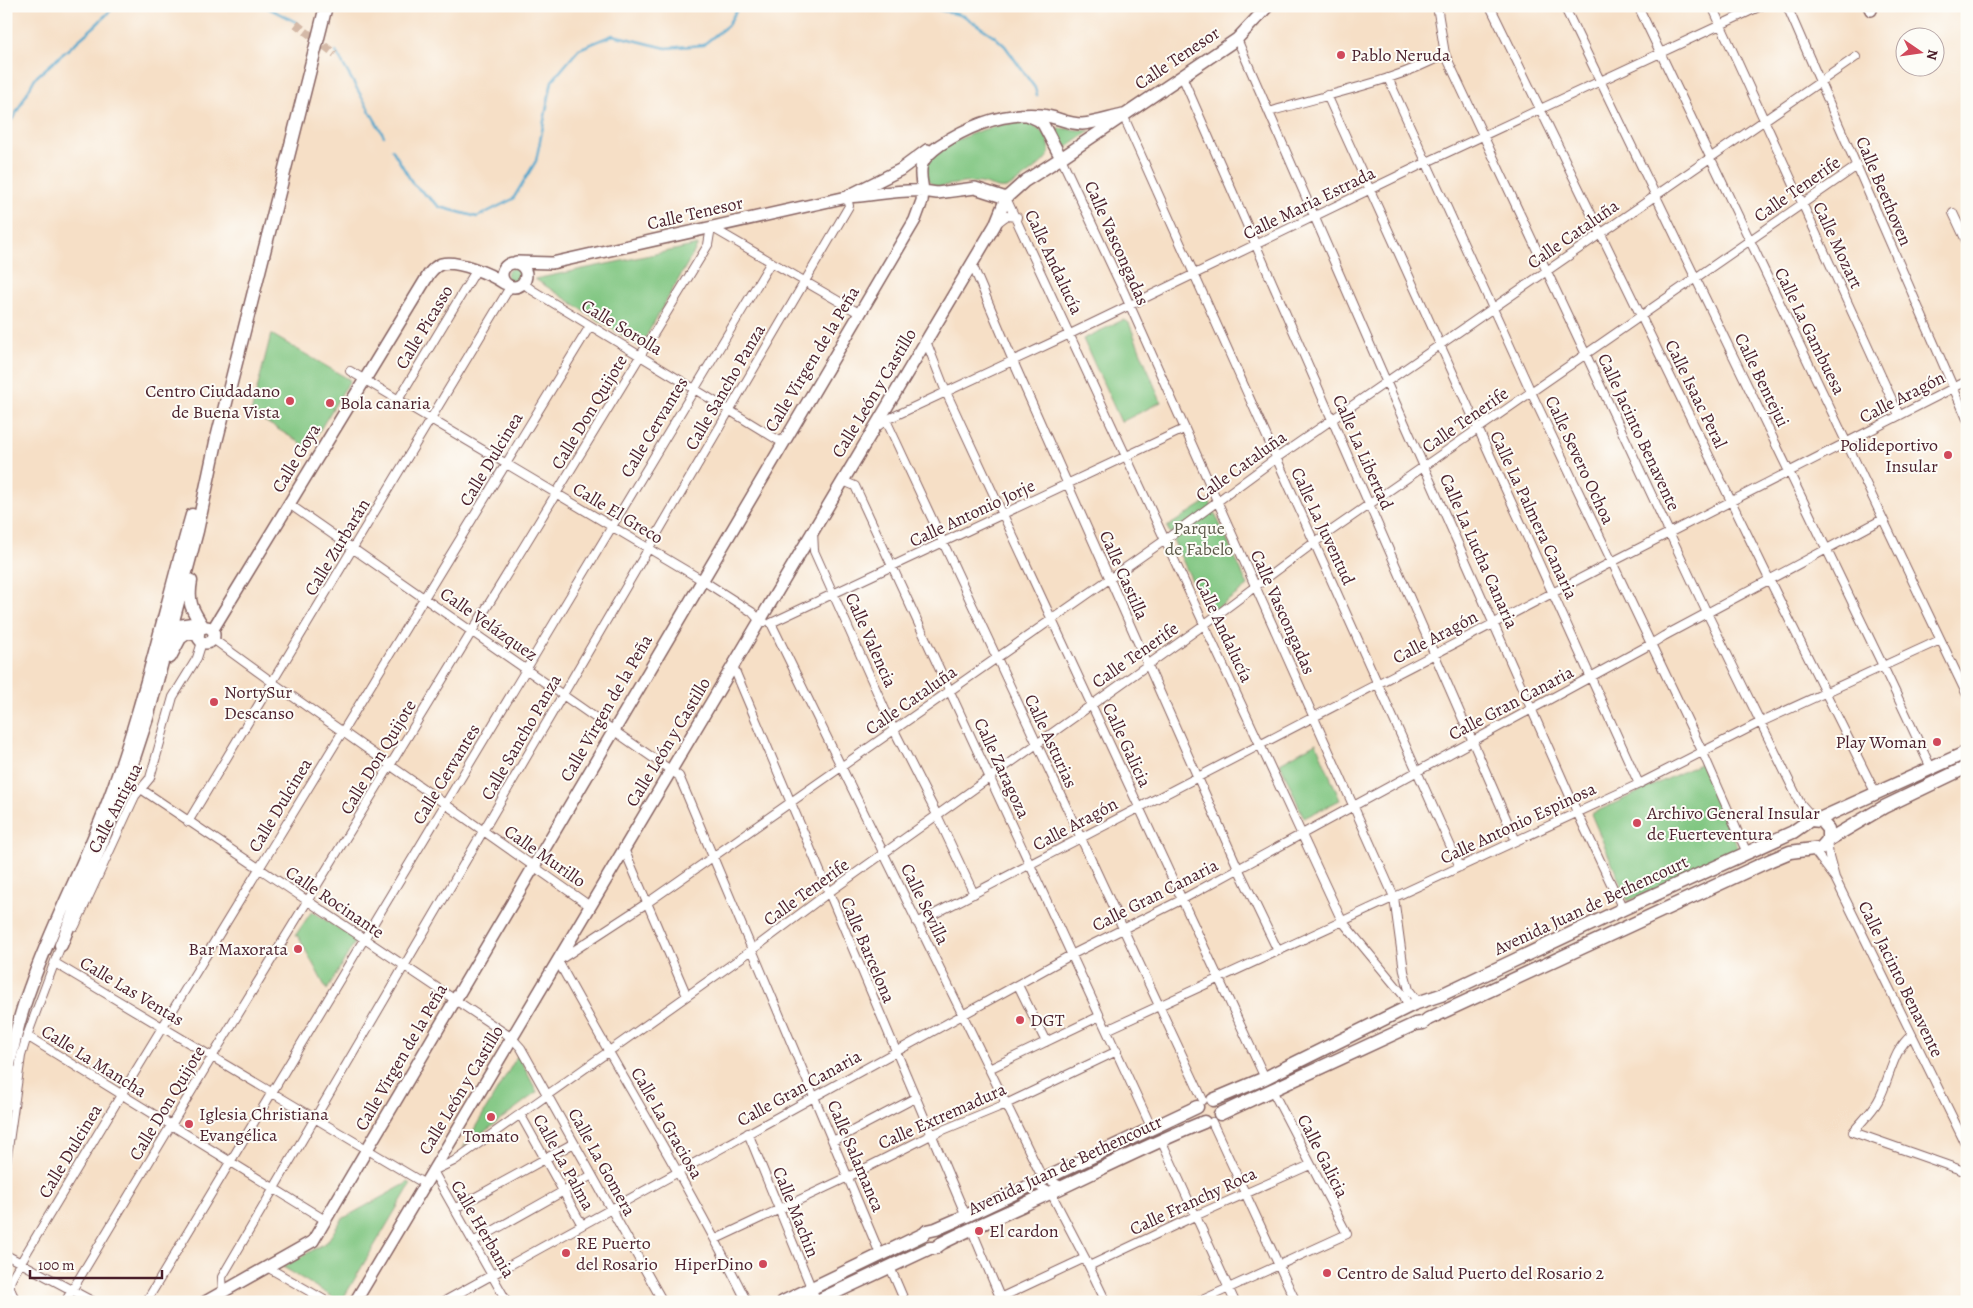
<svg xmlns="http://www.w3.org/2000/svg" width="1973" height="1308" viewBox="0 0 1973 1308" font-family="Alegreya,serif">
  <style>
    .green { fill: #80c681; stroke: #657256 }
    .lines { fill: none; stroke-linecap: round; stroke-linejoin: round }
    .stream { stroke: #4ea4cb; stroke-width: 2.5 }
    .street-tunnel { stroke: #d4b9a7; stroke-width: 8; stroke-dasharray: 8 4; stroke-linecap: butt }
    .street-casing { stroke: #866261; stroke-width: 10 }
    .secondary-casing { stroke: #866261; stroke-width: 14 }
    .primary-casing { stroke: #866261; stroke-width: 15 }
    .street { stroke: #fff; stroke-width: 8 }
    .secondary { stroke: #fff; stroke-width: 11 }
    .primary { stroke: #fff; stroke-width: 12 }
    .poi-dot { fill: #d1495b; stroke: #fdfcf7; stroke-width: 2 }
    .labels { text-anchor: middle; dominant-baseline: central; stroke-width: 4; stroke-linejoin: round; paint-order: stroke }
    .poi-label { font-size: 18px; fill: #4a1f2b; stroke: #fdfcf7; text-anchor: start }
    .street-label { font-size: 18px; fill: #4a1f2b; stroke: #fdfcf7 }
    .park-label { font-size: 18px; fill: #5d5949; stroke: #fdfcf7 }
  </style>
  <rect width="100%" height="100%" fill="#fdfcf7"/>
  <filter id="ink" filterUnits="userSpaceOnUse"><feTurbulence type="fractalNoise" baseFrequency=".02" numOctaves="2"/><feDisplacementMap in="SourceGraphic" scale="10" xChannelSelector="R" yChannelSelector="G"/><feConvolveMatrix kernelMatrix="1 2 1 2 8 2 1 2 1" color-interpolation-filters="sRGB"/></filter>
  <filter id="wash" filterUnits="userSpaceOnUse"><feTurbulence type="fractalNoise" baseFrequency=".0096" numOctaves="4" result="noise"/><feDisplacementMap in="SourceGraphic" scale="20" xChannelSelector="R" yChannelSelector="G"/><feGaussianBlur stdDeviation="1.12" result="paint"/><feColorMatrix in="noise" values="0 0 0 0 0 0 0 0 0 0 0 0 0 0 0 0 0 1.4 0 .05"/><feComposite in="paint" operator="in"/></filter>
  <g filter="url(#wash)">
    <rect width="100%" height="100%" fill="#f6dfc6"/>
    <path class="green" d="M1020,122C1035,123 1055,138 1048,155C1046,162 1013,186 1006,188C997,190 988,184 980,183C966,181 951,185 937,187C929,183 925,179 926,169C929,149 975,131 993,127C1001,124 1011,124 1020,122Z
      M1058,128L1090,131L1066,148L1057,129Z
      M698,245L640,347L535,279Z
      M507 275a7 7 0 1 1 14 0a7 7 0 1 1-14 0Z
      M1123,320L1129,323L1161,402L1121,422L1083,339Z
      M271,334L350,380L309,448L251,413Z
      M1209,500L1248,586L1208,615L1167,527Z
      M1316,743L1340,800L1304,818L1280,763Z
      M1702,763L1739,850L1628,901L1591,814Z
      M312,911L356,940L327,990L298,936H295Z
      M518,1055L537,1092L463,1148Z
      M409,1182L411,1184L341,1302L283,1267L327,1242L342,1219Z
      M1021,1193L1024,1201L946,1235L943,1229Z
      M920,1239L923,1248L877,1269L874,1264Z"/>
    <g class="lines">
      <path class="stream" d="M264,6L298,23
        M924,6L964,16L994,36L1005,46L1035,88L1037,95
        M336,52L384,136
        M6,126L14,117L35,78L95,26L115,6
        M392,149L413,184L440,207L477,217L513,199L536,161L552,81L579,49L613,35L666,48L703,45L728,25L739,6"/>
    </g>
  </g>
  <g filter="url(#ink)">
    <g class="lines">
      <path class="street-tunnel" d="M296,24L335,54"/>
      <defs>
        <path id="street" d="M1437,6L1445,54L1707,613L1800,803L1814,819
          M1490,6L1769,579L1876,794
          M1564,6L1883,666L1931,768
          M1638,6L1967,695
          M1712,6L1899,415
          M1787,6L1967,419
          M1237,39L1386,381L1577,812L1623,909
          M1182,76L1516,841
          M1388,78L1531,392L1703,753L1747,853
          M1327,95L1639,784
          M1269,112C1327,94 1392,83 1445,54
          M1123,115C1235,366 1347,616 1460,867
          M1061,158L1123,290L1394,897L1404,971L1409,990L1419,1003
          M1006,198L1342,921L1404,996L1409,1008
          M1953,213L1967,243
          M997,223L1006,216L1017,217
          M972,264L1013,361L1238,868L1278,951
          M523,283L532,290L783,443
          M926,341L946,392L1265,1078
          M350,371L702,580L752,612L760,621L764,622
          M398,400L477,269
          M886,420L1203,1100
          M878,426L886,420L1070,334L1427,162L1761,6
          M843,481L855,486L1152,1129
          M289,504L679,776L880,1254
          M813,531L814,551L894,730L937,815L974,894
          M771,623L1039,1171L1045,1178L1063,1187
          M771,623L1184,429
          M213,639L272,682L590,906
          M733,666L966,1216
          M141,789L512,1038L521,1048L663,1302
          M188,822L510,287
          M624,849L687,996
          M1813,849L1835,878L1829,856L1827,841
          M1835,878L1967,1147
          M917,923L1612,562L1967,381
          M75,926L135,796L150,778L173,697L197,658L202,642
          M55,963L425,1184
          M1018,985L1046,1042
          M1107,1030L1639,784L1759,723L1940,640
          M1912,1035C1892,1050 1890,1080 1878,1101C1872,1112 1861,1122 1853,1132L1961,1170
          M27,1036L325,1220
          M989,1069L1100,1016
          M520,1114L582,1225
          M1212,1122L1296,1302
          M748,1133L817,1302
          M1161,1140L1235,1302
          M833,1141L915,1098
          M6,1163L21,1056L27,1036L61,945
          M1035,1184L1051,1193L1085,1258L1106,1302
          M454,1209L574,1143
          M971,1228L1002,1302
          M716,1239L848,1177L931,1135L1006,1104L1117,1051
          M473,1242L592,1175
          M6,1255L94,1302
          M1089,1266L1197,1215L1310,1165
          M267,1267L328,1302
          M890,1267L905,1302
          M223,1292L222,1277L849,206L847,197
          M17,1302C4,1282 11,1281 21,1262L121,1095L590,326
          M65,1302L212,1057L708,245L711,227L859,313
          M146,1302L771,262
          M443,1302L1071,955L1181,900L1651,644L1664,636L1883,519
          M507,1302L433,1171L454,1161L752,950L828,893L1205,624L1315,542L1857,166
          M747,1302C689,1185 620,1075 558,961L647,903L1165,540L1275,459L1856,57
          M991,1302L1085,1258
          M1198,1302L1347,1234L1272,1090"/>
        <path id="secondary" d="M1869,6L1871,10
          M1027,115L1038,120L1043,124L1061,158L1025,181L1006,198L975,188L937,193L923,191C922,182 919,173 922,164C925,156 933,150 940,145C970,125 1004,112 1041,115C1055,116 1067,124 1082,124C1096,123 1109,118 1123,115
          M1061,158L1237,39L1268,6
          M850,195L900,170L927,150
          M502 275a12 12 0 1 1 24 0a12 12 0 1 1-24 0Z
          M198 635a8 8 0 1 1 16 0a8 8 0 1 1-16 0Z
          M213,629L429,274C432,270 436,266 441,264C458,260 490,274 504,283
          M205,1302L313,1241L915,220L922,201L923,191C897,189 873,196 847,197L552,263L516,262
          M355,1302L995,225L1006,198"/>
        <path id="primary" d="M191,581C187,602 192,610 203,627
          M167,634L179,626L192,624
          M170,657L180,638L187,633L198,634
          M1817,820L1967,752
          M1828,840L1884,807L1967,767
          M61,945L127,779L147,718L197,531L216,442L326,6
          M6,1079C12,1048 19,1017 30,988C51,928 81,872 104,813C142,717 163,615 192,515
          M1213,1100L1265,1078L1414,1004L1441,995L1623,909L1793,832L1810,820L1821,821L1828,829V840L1821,848L1790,852L1771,860L1428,1019L1423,1023L1415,1024L1220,1114
          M6,1104L12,1072
          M783,1302L924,1234L927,1231L936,1229L966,1216L1197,1107
          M815,1302L930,1248H935L942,1243C978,1225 1015,1209 1052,1192C1103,1168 1152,1143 1204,1122"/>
      </defs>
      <use href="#street" class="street-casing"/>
      <use href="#secondary" class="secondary-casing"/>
      <use href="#primary" class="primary-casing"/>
      <use href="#street" class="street"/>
      <use href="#secondary" class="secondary"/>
      <use href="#primary" class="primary"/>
    </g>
  </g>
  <g class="poi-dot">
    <circle cx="1341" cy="55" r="5"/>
    <circle cx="290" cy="401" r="5"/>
    <circle cx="330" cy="403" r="5"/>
    <circle cx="1948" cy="455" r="5"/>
    <circle cx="214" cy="702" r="5"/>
    <circle cx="1937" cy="742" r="5"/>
    <circle cx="1637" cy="823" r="5"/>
    <circle cx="298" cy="949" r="5"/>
    <circle cx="1020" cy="1020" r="5"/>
    <circle cx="491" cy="1117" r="5"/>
    <circle cx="189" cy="1124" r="5"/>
    <circle cx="979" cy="1231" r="5"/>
    <circle cx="566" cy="1253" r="5"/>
    <circle cx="763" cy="1264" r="5"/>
    <circle cx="1327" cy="1273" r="5"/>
  </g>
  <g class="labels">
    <g class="poi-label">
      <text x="1351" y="55">Pablo Neruda</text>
      <text x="280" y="391" text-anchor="end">Centro Ciudadano<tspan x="280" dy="21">de Buena Vista</tspan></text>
      <text x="340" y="403">Bola canaria</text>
      <text x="1938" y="445" text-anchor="end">Polideportivo<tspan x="1938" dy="21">Insular</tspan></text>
      <text x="224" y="692">NortySur<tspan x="224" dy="21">Descanso</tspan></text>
      <text x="1927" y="742" text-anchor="end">Play Woman</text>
      <text x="1647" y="813">Archivo General Insular<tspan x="1647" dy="21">de Fuerteventura</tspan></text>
      <text x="288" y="949" text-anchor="end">Bar Maxorata</text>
      <text x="1030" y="1020">DGT</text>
      <text x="199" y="1114">Iglesia Christiana<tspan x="199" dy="21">Evangélica</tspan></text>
      <text x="491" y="1136" text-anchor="middle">Tomato</text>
      <text x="989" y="1231">El cardon</text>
      <text x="576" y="1243">RE Puerto<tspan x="576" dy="21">del Rosario</tspan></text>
      <text x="753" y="1264" text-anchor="end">HiperDino</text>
      <text x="1337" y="1273">Centro de Salud Puerto del Rosario 2</text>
    </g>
    <g class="street-label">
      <text transform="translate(1177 58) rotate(-34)">Calle Tenesor</text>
      <text transform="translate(1797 189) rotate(-35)">Calle Tenerife</text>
      <text transform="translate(1884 191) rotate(67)">Calle Beethoven</text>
      <text transform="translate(1309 203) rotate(-26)">Calle Maria Estrada</text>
      <text transform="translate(695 213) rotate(-13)">Calle Tenesor</text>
      <text transform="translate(1573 234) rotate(-35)">Calle Cataluña</text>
      <text transform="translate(1117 243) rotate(66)">Calle Vascongadas</text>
      <text transform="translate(1838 245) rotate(65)">Calle Mozart</text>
      <text transform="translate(1054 262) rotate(65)">Calle Andalucía</text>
      <text transform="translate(424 327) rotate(-59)">Calle Picasso</text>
      <text transform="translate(622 327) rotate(31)">Calle Sorolla</text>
      <text transform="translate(1810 331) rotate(64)">Calle La Gambuesa</text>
      <text transform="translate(812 359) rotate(-59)">Calle Virgen de la Peña</text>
      <text transform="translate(1762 380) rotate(64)">Calle Bentejui</text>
      <text transform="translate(725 387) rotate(-60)">Calle Sancho Panza</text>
      <text transform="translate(874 393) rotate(-59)">Calle León y Castillo</text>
      <text transform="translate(1696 394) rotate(64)">Calle Isaac Peral</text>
      <text transform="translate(1902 397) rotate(-27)">Calle Aragón</text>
      <text transform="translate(589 412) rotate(-59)">Calle Don Quijote</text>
      <text transform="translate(1465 420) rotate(-35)">Calle Tenerife</text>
      <text transform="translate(654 427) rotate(-59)">Calle Cervantes</text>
      <text transform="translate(1639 432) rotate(65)">Calle Jacinto Benavente</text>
      <text transform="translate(1363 452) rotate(66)">Calle La Libertad</text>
      <text transform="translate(296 458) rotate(-59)">Calle Goya</text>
      <text transform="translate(491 459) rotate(-59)">Calle Dulcinea</text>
      <text transform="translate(1580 460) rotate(65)">Calle Severo Ochoa</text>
      <text transform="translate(1241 466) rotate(-36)">Calle Cataluña</text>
      <text transform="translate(618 513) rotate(31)">Calle El Greco</text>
      <text transform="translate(972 513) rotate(-25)">Calle Antonio Jorje</text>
      <text transform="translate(1534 515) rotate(65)">Calle La Palmera Canaria</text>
      <text transform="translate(1323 526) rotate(65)">Calle La Juventud</text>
      <text transform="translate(337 547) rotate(-59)">Calle Zurbarán</text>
      <text transform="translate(1479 551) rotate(66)">Calle La Lucha Canaria</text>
      <text transform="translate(1124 575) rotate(66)">Calle Castilla</text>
      <text transform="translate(1283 612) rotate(66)">Calle Vascongadas</text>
      <text transform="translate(489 624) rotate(35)">Calle Velázquez</text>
      <text transform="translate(1224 630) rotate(65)">Calle Andalucía</text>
      <text transform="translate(1435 637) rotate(-28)">Calle Aragón</text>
      <text transform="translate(871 640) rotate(66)">Calle Valencia</text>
      <text transform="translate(1135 655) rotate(-35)">Calle Tenerife</text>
      <text transform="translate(911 700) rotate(-35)">Calle Cataluña</text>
      <text transform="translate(1511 703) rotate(-28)">Calle Gran Canaria</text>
      <text transform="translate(606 708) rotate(-60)">Calle Virgen de la Peña</text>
      <text transform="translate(521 737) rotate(-60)">Calle Sancho Panza</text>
      <text transform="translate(1051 741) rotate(65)">Calle Asturias</text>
      <text transform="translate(668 742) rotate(-59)">Calle León y Castillo</text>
      <text transform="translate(1127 745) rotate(65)">Calle Galicia</text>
      <text transform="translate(378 757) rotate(-59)">Calle Don Quijote</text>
      <text transform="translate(1002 768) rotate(65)">Calle Zaragoza</text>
      <text transform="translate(446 774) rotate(-59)">Calle Cervantes</text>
      <text transform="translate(280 805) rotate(-59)">Calle Dulcinea</text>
      <text transform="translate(115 808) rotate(-63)">Calle Antigua</text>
      <text transform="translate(1518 823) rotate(-25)">Calle Antonio Espinosa</text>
      <text transform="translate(1075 824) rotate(-28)">Calle Aragón</text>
      <text transform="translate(545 856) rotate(35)">Calle Murillo</text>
      <text transform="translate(806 892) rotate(-36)">Calle Tenerife</text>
      <text transform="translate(1155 895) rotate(-27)">Calle Gran Canaria</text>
      <text transform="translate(335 902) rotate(34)">Calle Rocinante</text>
      <text transform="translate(925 904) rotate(64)">Calle Sevilla</text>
      <text transform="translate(1591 905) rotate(-25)">Avenida Juan de Bethencourt</text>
      <text transform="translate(868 950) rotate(67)">Calle Barcelona</text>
      <text transform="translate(1901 979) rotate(64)">Calle Jacinto Benavente</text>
      <text transform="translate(132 991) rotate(31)">Calle Las Ventas</text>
      <text transform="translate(401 1057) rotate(-60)">Calle Virgen de la Peña</text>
      <text transform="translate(94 1061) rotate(32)">Calle La Mancha</text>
      <text transform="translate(799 1088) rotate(-29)">Calle Gran Canaria</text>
      <text transform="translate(461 1090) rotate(-59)">Calle León y Castillo</text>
      <text transform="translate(167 1103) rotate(-59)">Calle Don Quijote</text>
      <text transform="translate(942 1116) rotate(-24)">Calle Extremadura</text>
      <text transform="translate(667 1123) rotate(60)">Calle La Graciosa</text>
      <text transform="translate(70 1151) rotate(-59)">Calle Dulcinea</text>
      <text transform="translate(856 1156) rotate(67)">Calle Salamanca</text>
      <text transform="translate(1323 1156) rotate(63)">Calle Galicia</text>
      <text transform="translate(564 1162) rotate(61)">Calle La Palma</text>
      <text transform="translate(602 1162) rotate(61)">Calle La Gomera</text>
      <text transform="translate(1065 1165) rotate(-25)">Avenida Juan de Bethencoutr</text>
      <text transform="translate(1193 1201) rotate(-25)">Calle Franchy Roca</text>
      <text transform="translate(796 1212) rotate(68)">Calle Machin</text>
      <text transform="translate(483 1229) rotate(60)">Calle Herbania</text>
    </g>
    <g class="park-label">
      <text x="1199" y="528">Parque<tspan x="1199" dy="21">de Fabelo</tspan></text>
    </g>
  </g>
  <rect width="1973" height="1308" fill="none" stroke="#fdfcf7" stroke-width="25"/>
  <g transform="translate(1920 52) rotate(103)"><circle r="24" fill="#fdfcf7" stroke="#b5a4a5"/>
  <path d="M0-4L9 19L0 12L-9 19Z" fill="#d1495b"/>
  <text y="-8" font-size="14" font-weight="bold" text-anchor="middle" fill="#4a1f2b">N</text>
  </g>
  <path d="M30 1270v8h132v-8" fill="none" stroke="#4a1f2b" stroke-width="2.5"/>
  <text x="38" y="1270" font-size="15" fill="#4a1f2b" stroke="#fdfcf7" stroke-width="4" paint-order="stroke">100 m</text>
</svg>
